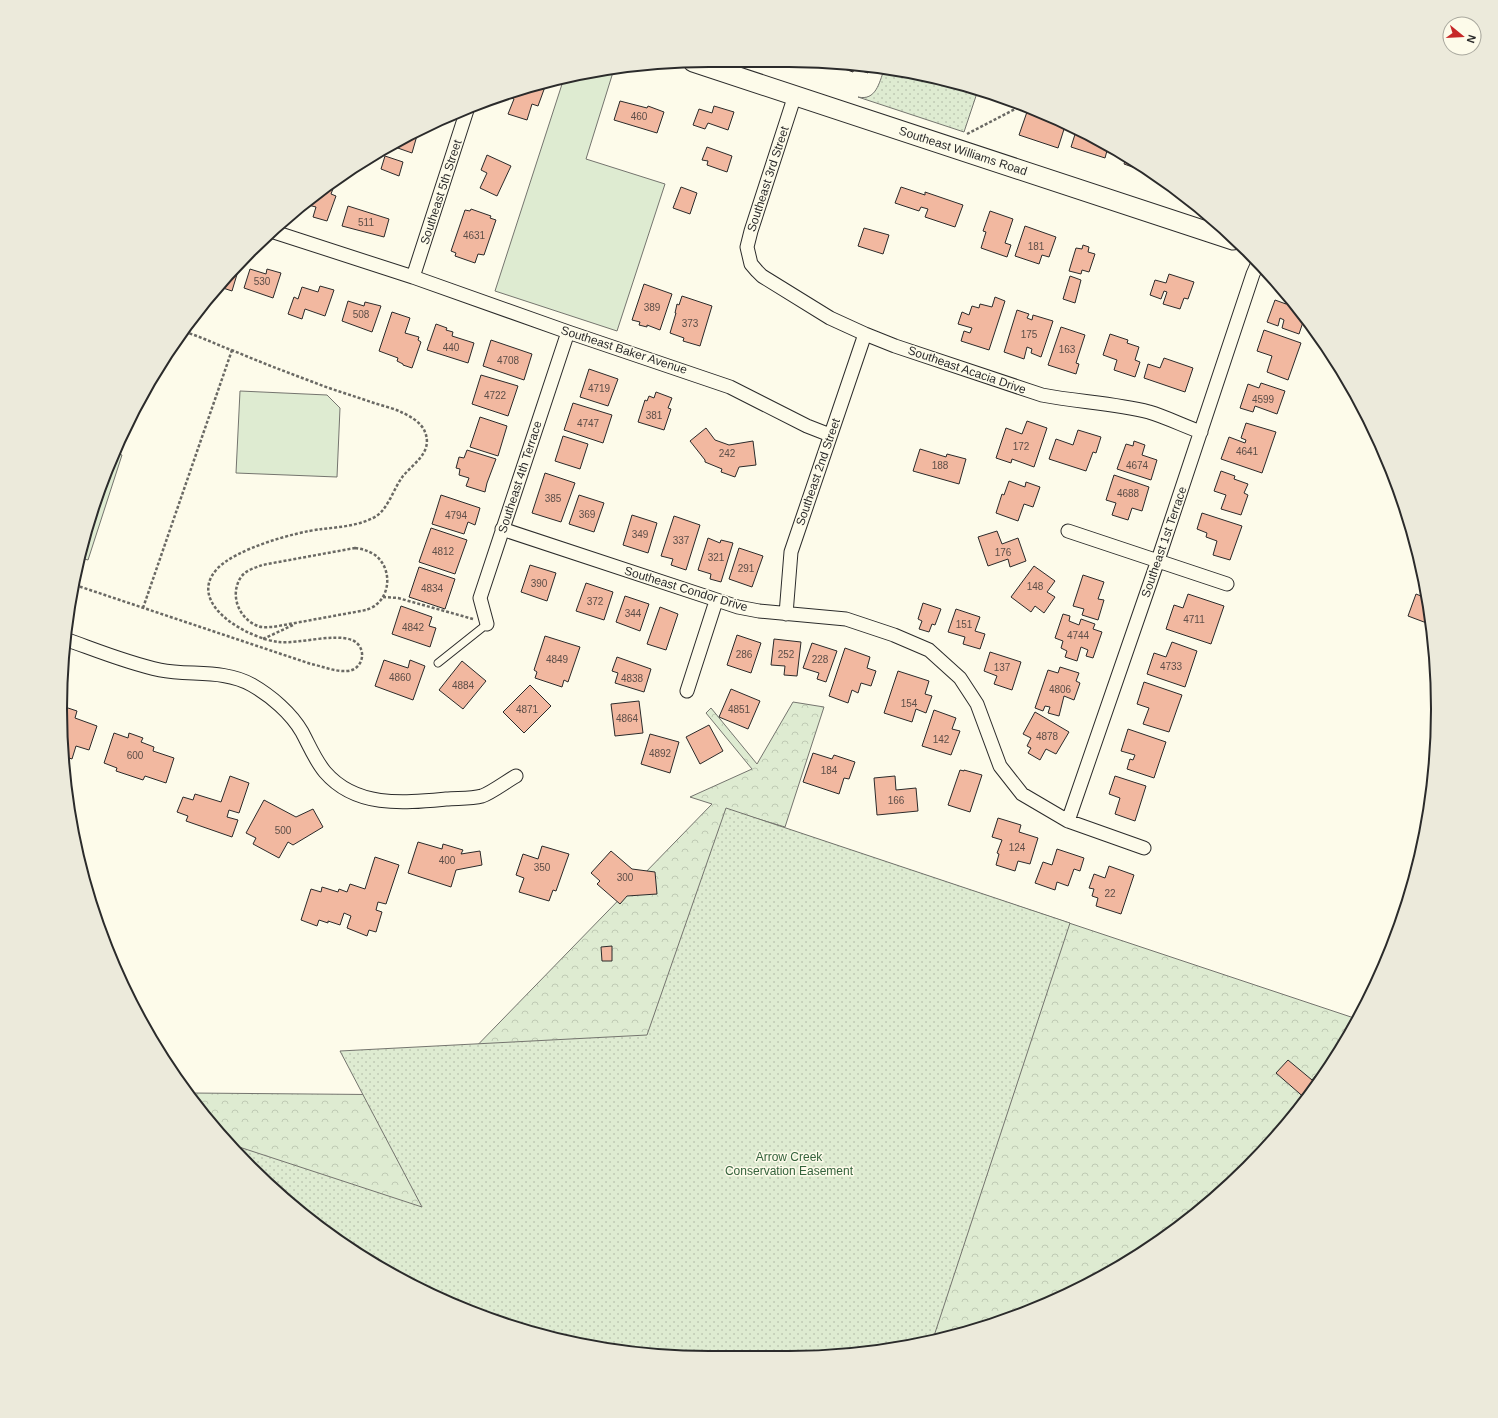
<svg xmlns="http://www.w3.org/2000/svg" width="1498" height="1418" viewBox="0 0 1498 1418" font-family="Arial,sans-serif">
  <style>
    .grass { fill: #deebd1; stroke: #74746e }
    .forest { fill: url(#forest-crowns); stroke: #74746e }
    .park { fill: url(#park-dots); stroke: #74746e }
    .building { fill: #f2b8a0; stroke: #2b2b2b }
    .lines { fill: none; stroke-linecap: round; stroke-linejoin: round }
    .lane-casing { stroke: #2b2b2b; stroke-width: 9 }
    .street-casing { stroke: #2b2b2b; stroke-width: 15 }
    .secondary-casing { stroke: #2b2b2b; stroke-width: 21 }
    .path { stroke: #6a6964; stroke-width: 2.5; stroke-dasharray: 3 2; stroke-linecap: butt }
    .lane { stroke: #fdfbea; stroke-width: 7 }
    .street { stroke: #fdfbea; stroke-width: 13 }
    .secondary { stroke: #fdfbea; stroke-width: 19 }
    .labels { text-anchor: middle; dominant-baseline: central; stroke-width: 3; stroke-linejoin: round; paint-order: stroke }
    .number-label { font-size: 10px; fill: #5d4e48 }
    .street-label { font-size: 12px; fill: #2b2b2b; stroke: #fdfbea }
    .park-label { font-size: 12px; fill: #34623c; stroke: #fdfbea }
    .rim { fill: none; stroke: #2b2b2b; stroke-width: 2 }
  </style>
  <defs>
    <pattern id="forest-crowns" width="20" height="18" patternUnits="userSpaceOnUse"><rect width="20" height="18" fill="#deebd1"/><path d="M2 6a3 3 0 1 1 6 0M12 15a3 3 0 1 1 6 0" fill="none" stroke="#bfcab4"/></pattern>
    <pattern id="park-dots" width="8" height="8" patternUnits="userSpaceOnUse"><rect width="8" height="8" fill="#deebd1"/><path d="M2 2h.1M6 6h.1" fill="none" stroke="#bfcab4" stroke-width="1.8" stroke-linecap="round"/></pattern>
  </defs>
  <rect width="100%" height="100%" fill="#fdfbea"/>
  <path class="grass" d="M614,69L586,159L665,184L617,331L495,291L564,78L582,73Z
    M240,391L327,395L340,408L337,477L236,473Z
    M116,453L122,455L88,560L81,558L94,501Z"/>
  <path class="forest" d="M793,702L824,707L785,827L745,815L1357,1019L1304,1104L1217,1197L1113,1271L997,1324L873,1352L709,1358L583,1346L460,1309L348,1248L281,1197L221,1137L190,1093L429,1095L712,804L690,797L752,769L706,713L711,708L757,764Z"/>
  <path class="park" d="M884,70L957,82L978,90L964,132L858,97C876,101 879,83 884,70Z
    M726,808L1070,923L933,1339L873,1352L709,1358L583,1346L460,1309L348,1248L281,1197L227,1143L422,1207L340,1051L647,1035Z"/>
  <path class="building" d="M838,62L870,68L868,73L854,68L853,72L836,66Z
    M546,84L538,106L532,104L527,120L508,114L514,99L507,96V95Z
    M620,101L647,108L648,106L664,112L657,133L614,120Z
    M714,106L734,112L728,130L708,123L705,129L693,125L699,109L712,113Z
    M1028,109L1066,123L1058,148L1019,135Z
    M1077,128L1108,147L1105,158L1071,147Z
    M418,132L412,153L392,146Z
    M707,147L732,156L727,172L707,165L708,161L702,160Z
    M487,155L511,166L497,196L480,188L487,173L481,170Z
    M385,156L403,162L399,176L381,169Z
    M1126,158L1149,173L1124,164Z
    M329,184L334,186L331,194L336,196L327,221L313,217L316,207L304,204Z
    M681,187L697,193L690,214L673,208Z
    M901,187L925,195V192L963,205L955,227L925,217L928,209L921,207L919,211L895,203Z
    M348,206L389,219L384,237L342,226Z
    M471,209L491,216L490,218L496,220L484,255L478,254L475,263L455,256L456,253L451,251L465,210L470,211Z
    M990,211L1013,219L1005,243L1011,245L1007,257L981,248L986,232L983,231Z
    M1025,226L1056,237L1049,257L1042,255L1039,264L1015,256Z
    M864,228L889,235L883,254L858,246Z
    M1083,245L1089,247L1088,252L1095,254L1089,272L1082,270L1081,274L1069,271L1076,248L1082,249Z
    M241,261L232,291L217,286L221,281Z
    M250,269L266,274L267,269L281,273L273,298L244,288Z
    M1169,274L1194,282L1188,299L1184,298L1180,309L1163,304L1167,292L1164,291L1161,299L1150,295L1155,280L1166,283Z
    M1070,276L1081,280L1075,303L1063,299Z
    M644,284L672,294L660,330L647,325V327L639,325L640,322L632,320Z
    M320,286L334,290L325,316L305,309L302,319L288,314L294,297L298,299L302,287L318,292Z
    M682,296L712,306L700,346L683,341L684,338L670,333L676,313H675L677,304L679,305Z
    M995,297L1005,301L989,350L961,341L964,331L970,333L972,328L958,324L962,312L969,315L972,306L979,308L980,304L992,307Z
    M1288,297L1304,319L1299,334L1282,328L1284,320L1280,318L1278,326L1267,322L1275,300L1286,304Z
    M348,301L364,306L365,302L381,306L372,332L342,321Z
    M1017,310L1029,314L1027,318L1032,320L1033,315L1053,321L1041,357L1031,353L1032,349L1027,347L1024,359L1004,352Z
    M392,312L410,318L405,333L419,337L418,340L421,342L412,368L403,365V364L397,361L398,358L379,351Z
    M436,324L447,328L446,330L453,332L452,336L474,343L468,363L427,350Z
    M1061,327L1085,335L1076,363L1079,364L1076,374L1048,365Z
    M1264,330L1301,343L1288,380L1267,372L1272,356L1257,351Z
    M1110,334L1128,340L1127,343L1139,347L1135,360L1140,362L1135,377L1114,370L1117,360L1103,355Z
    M491,340L532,354L524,380L483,366Z
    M1164,358L1193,368L1185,392L1144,378L1148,364L1160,368Z
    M589,369L618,379L608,406L580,397Z
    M481,375L518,386L508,416L472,404Z
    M1261,383L1285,391L1277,414L1255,406L1253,412L1240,408L1248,384L1259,388Z
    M656,392L672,398L668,408L671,409L664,430L638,422L645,400L647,401L649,396L654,398Z
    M573,403L612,415L603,443L564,430Z
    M480,417L507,426L498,456L470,447Z
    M1027,421L1047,428L1034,467L1012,459L1011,463L996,458L1006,428L1022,434Z
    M1246,423L1276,432L1262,473L1221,459L1229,437L1245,443L1246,440L1241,438Z
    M706,428L715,440L729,445L753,441L756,465L739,467L735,477L721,472L722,469L705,462V460L690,441Z
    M1078,430L1101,437L1096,453L1093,452L1086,471L1049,459L1056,439L1073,445Z
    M563,436L588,444L580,469L555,461Z
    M1134,441L1145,445L1142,455L1157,460L1151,480L1117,469L1126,444L1133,446Z
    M920,449L946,457L947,454L966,459L959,484L913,471Z
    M467,450L496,459L487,483L485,492L466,486L469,478L459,475L460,469L456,468L459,457L464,458Z
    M1221,471L1235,476L1234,479L1248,484L1244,493L1248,495L1241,515L1221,509L1226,495L1214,491Z
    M545,473L575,483L561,522L532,513Z
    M1114,475L1149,487L1142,511L1132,508L1128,520L1112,515L1116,503L1106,500Z
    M1009,481L1025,487L1026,482L1040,487L1033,507L1024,504L1018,521L996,513L1002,494L1004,495Z
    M441,495L480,508L475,525L468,522L464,534L432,524Z
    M579,495L604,503L594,532L569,524Z
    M1202,513L1242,526L1230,560L1213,555L1217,541L1206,537L1207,533L1197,529Z
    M632,515L657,523L648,553L623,545Z
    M674,516L700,525L686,570L671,565L673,559L661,556Z
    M431,528L467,540L455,574L419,562Z
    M997,531L1002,544L1018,538L1026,561L1010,567L1008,559L988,566L978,537Z
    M708,538L720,543L721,540L733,543L721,582L710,579L711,574L698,570Z
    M739,548L763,556L752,587L729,579Z
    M530,565L556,573L547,601L521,592Z
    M1034,566L1055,581L1047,592L1055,597L1044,613L1035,606L1031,612L1011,597Z
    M419,567L455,579L445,609L409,597Z
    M1083,575L1104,582L1098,599L1104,600L1098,620L1082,615L1084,609L1073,606Z
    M586,583L613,592L604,620L576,611Z
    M1188,594L1224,606L1211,644L1166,629L1174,605L1183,608Z
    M1416,594L1426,598L1432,625L1408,616Z
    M625,596L649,604L640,631L616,622Z
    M923,603L941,609L935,625L932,624L929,632L919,629L922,621L918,619Z
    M401,606L432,617L429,626L436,628L430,647L392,634Z
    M660,607L678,614L666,650L647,644Z
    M956,609L980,617L975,631L985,634L980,649L963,644L965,637L948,632Z
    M1063,614L1070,616L1069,621L1079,625L1081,619L1095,624L1093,629L1102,632L1093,658L1086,656L1088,650L1081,647L1077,661L1065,657L1067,651L1061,648L1063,641L1055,638Z
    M737,635L761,643L751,673L727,665Z
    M545,636L580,647L568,682L564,680L562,687L535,678L537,672L534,670Z
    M774,639L801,642L797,676L784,675L785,666L771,665Z
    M1172,642L1197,651L1185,687L1147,674L1154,653L1166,657Z
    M812,643L837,651L826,682L817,679L819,673L803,668Z
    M845,648L870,657L867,668L876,671L871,686L861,683L858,693L852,690L848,703L829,696Z
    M990,652L1021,662L1012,690L994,684L997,676L984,671Z
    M617,657L651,669L644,692L615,683L618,673L612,671Z
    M384,660L408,668L410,660L425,666L413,700L375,686Z
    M462,661L486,681L463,709L439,690Z
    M1060,667L1079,673L1076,681L1080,683L1074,700L1064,696L1059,716L1048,713L1050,707L1045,706L1043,711L1035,708L1048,670L1058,673Z
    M898,671L929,681L925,694L932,696L926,713L916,709L912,722L884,713Z
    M1144,682L1182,695L1169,732L1143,724L1149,708L1137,704Z
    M530,685L551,706L524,733L503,712Z
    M731,689L760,701L748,729L719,717Z
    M639,701L643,733L615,736L611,704Z
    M62,706L77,711L75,718L97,726L89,750L76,746L72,759L63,756L60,710Z
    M934,710L956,718L952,729L960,731L951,755L922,746Z
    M1035,712L1069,732L1056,754L1046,749L1040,760L1028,753L1031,748L1027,746L1031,738L1023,734Z
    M709,725L723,751L700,764L686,737Z
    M1128,729L1166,742L1154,778L1127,769L1130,759L1133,760L1135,755L1121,751Z
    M114,733L128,738L129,733L143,738L141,742L154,747L153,751L174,758L166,783L145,776L143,780L116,771L117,768L104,763Z
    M650,734L679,742L670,773L641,764Z
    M813,753L832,759L834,755L855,762L849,779L844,778L839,794L803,782Z
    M960,770L964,771V770L982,775L970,812L948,805Z
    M230,776L249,783L239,813L229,810L227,817L238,820L232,837L186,821L188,816L177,812L183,797L193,800L195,794L221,802Z
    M895,776L896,790L916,788L918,811L877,815L874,778Z
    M1115,776L1146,786L1135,821L1115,814L1120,798L1109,794Z
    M264,800L296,817L313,809L323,827L293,845L288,842L279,858L253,844L256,838L246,833Z
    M998,818L1021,825L1019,832L1038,838L1030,864L1018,861L1015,871L996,865L999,854L997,853L1002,840L992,837Z
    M418,842L442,849L443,844L463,850L461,854L480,851L482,865L456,870L451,887L408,873Z
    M542,846L569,854L556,891L553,890L549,901L519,892L524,878L516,875L523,854L538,859Z
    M1057,849L1084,858L1080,871L1074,869L1068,886L1057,882L1055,890L1035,883L1043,862L1052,865Z
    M611,851L632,869L655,872L657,894L627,896L620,904L597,884L600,881L591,873Z
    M375,857L399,865L386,904L378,902L376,910L382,912L376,932L369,930L367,936L347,928L351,916L344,913L340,925L328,921V923L319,920L317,926L301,920L311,889L321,892L322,887L338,892L339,889L347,892L350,884L365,889Z
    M1109,866L1134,875L1121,914L1096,906L1098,898L1092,896L1094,889L1089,888L1094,874L1105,878Z
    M612,946V961H602L601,947Z
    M1288,1060L1312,1080L1317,1074L1320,1078L1307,1100L1276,1073Z"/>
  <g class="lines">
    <defs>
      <path id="lane" d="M438,663L487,624"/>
      <path id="street" d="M795,95L751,231L747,247L751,264L757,271L762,276L830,318L865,334L895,346L1042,395C1078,402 1114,403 1149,412C1166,417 1184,426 1201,432
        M271,231L413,277L568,332L730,387L807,426L830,435
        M413,277L468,107
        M502,529L738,607L759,611L846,619L894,635L929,650L960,678L977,704L1000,766L1022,794L1068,821L1144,848
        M1068,531L1227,584
        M786,614L791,552L865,334
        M487,624L480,598L568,332
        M65,639C96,650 127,663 160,670C190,676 224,669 252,685C271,696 291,713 302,732C309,745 315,760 325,772C356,808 403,803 446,799C458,798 471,799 482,796C491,793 507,781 516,776
        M687,691L716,601
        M1068,821L1158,560L1253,274L1258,263"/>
      <path id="secondary" d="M693,62L1233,240"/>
    </defs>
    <use href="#lane" class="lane-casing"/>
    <use href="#street" class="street-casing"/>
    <use href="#secondary" class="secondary-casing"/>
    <path class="path" d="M967,134L1021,106
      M355,548C363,549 369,551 375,555C391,567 391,592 377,604C374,607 369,609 366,610L273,627C268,627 262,628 258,626C239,619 229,595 241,577C246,570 255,568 262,565Z
      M75,585L311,664C322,666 335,672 347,671C364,670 368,647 352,640C333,633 300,644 279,642C249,639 185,604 217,569C235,549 295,532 322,529C339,527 357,526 373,518C388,511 393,489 403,476C414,463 433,452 425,432C422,423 410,416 401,412C393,408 383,406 374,403C354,396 333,390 313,382C286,372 260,362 234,351C217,345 202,337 185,332
      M383,597L398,598L473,619
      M143,608L232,350
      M263,639L293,625"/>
    <use href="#lane" class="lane"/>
    <use href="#street" class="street"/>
    <use href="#secondary" class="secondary"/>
  </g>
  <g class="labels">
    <g class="number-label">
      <text x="639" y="116">460</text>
      <text x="366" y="222">511</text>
      <text x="474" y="235">4631</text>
      <text x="1036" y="246">181</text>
      <text x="262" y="281">530</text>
      <text x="652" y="307">389</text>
      <text x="361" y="314">508</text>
      <text x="690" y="323">373</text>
      <text x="1029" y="334">175</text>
      <text x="451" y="347">440</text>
      <text x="1067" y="349">163</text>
      <text x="508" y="360">4708</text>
      <text x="599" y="388">4719</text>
      <text x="495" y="395">4722</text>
      <text x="1263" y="399">4599</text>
      <text x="654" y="415">381</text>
      <text x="588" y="423">4747</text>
      <text x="1021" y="446">172</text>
      <text x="1247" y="451">4641</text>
      <text x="727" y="453">242</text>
      <text x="940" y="465">188</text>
      <text x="1137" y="465">4674</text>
      <text x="1128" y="493">4688</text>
      <text x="553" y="498">385</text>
      <text x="587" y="514">369</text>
      <text x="456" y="515">4794</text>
      <text x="640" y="534">349</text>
      <text x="681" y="540">337</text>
      <text x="443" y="551">4812</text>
      <text x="1003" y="552">176</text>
      <text x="716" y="557">321</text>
      <text x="746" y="568">291</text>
      <text x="539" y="583">390</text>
      <text x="1035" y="586">148</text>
      <text x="432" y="588">4834</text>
      <text x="595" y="601">372</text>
      <text x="633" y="613">344</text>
      <text x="1194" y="619">4711</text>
      <text x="964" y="624">151</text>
      <text x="413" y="627">4842</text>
      <text x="1078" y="635">4744</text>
      <text x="744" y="654">286</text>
      <text x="786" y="654">252</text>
      <text x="557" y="659">4849</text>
      <text x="820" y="659">228</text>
      <text x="1171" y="666">4733</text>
      <text x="1002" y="667">137</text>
      <text x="400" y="677">4860</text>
      <text x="632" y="678">4838</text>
      <text x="463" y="685">4884</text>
      <text x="1060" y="689">4806</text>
      <text x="909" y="703">154</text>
      <text x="527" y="709">4871</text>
      <text x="739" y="709">4851</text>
      <text x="627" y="718">4864</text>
      <text x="1047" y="736">4878</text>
      <text x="941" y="739">142</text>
      <text x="660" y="753">4892</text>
      <text x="135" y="755">600</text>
      <text x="829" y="770">184</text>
      <text x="896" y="800">166</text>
      <text x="283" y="830">500</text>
      <text x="1017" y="847">124</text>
      <text x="447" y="860">400</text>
      <text x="542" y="867">350</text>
      <text x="625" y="877">300</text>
      <text x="1110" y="893">22</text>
    </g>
    <g class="street-label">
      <text transform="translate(963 151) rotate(18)">Southeast Williams Road</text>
      <text transform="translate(768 179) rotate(-72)">Southeast 3rd Street</text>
      <text transform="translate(441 192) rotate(-72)">Southeast 5th Street</text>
      <text transform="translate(624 350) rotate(18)">Southeast Baker Avenue</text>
      <text transform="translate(967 370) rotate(19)">Southeast Acacia Drive</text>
      <text transform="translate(818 472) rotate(-71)">Southeast 2nd Street</text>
      <text transform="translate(520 477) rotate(-72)">Southeast 4th Terrace</text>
      <text transform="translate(1164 542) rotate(-71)">Southeast 1st Terrace</text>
      <text transform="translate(686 589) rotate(17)">Southeast Condor Drive</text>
    </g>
    <g class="park-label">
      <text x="789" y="1157">Arrow Creek<tspan x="789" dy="14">Conservation Easement</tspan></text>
    </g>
  </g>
  <path d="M0 0H1498V1418H0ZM709 67H789A642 642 0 0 1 1431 709V709A642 642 0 0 1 789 1351H709A642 642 0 0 1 67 709V709A642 642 0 0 1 709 67Z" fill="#eceadb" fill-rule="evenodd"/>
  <path class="rim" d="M709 67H789A642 642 0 0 1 1431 709V709A642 642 0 0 1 789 1351H709A642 642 0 0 1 67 709V709A642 642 0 0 1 709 67Z"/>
  <g transform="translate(1462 36) rotate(108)"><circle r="19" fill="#fdfbea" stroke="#a9a89e"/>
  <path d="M0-3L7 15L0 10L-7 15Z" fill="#c62828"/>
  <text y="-6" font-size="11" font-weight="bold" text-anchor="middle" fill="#2b2b2b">N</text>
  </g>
</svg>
